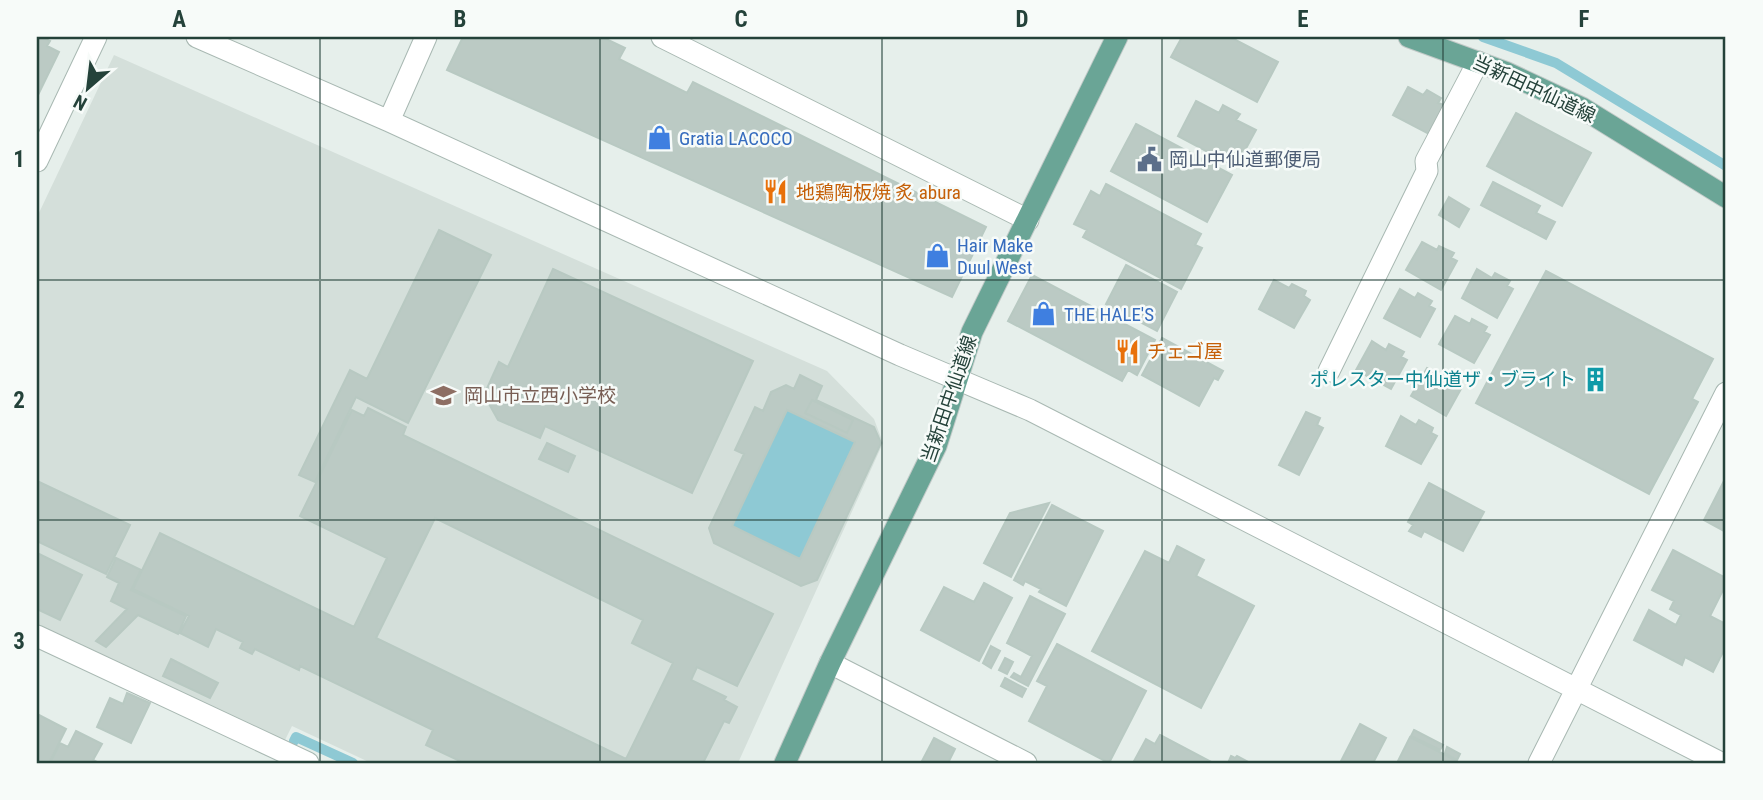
<svg xmlns="http://www.w3.org/2000/svg" width="1763" height="800" viewBox="0 0 1763 800" font-family="'Roboto Condensed','Noto Sans JP',sans-serif">
  <style>
    .built { fill: #d4dfda }
    .water { fill: #8ec9d4 }
    .lines { fill: none; stroke-linecap: round; stroke-linejoin: round }
    .stream { stroke: #8ec9d4; stroke-width: 10 }
    .building { fill: #bbcac4; stroke: #b8c9c2; stroke-width: 2; fill-rule: evenodd }
    .minor-casing { stroke: #a8b8b2; stroke-width: 23 }
    .major-casing { stroke: #c2cac8; stroke-width: 23 }
    .minor { stroke: #fff; stroke-width: 21 }
    .major { stroke: #6aa596; stroke-width: 21 }
    .grid { fill: none; stroke: #24423a; stroke-width: 2; stroke-opacity: 0.55 }
    .labels { text-anchor: middle; dominant-baseline: central; stroke-width: 5; stroke-linejoin: round; paint-order: stroke }
    .street-label { font-size: 19px; fill: #24423a; stroke: #f7fbf9 }
    .shop-label { font-size: 19px; fill: #366cbe; stroke: #f7fbf9; text-anchor: start }
    .service-label { font-size: 19px; fill: #4e5e75; stroke: #f7fbf9; text-anchor: start }
    .food-label { font-size: 19px; fill: #c56008; stroke: #f7fbf9; text-anchor: start }
    .culture-label { font-size: 19px; fill: #0d838f; stroke: #f7fbf9; text-anchor: end }
    .education-label { font-size: 19px; fill: #785e54; stroke: #f7fbf9; text-anchor: start }
    .neatline { fill: none; stroke: #24423a; stroke-width: 2.5 }
    .grid-label { font-size: 23px; text-anchor: middle; font-weight: bold; fill: #24423a }
  </style>
  <rect width="100%" height="100%" fill="#e6efeb"/>
  <path class="built" d="M114,55L827,371L874,419L883,443L738,763H371L292,726L284,742L37,624V217Z"/>
  <path class="water" d="M787,410L855,442L800,559L732,526Z"/>
  <g class="lines">
    <path class="stream" d="M1483,37L1556,63L1726,166
      M294,741L296,737L353,763"/>
  </g>
  <path class="building" d="M37,37H41L50,41L47,46L59,52L37,97Z
    M463,37H602L625,48L619,59L687,93L693,82L986,227L952,297L447,70Z
    M1182,37H1230L1278,62L1257,102L1171,57Z
    M1408,87L1423,95L1427,90L1441,98L1438,103L1444,105L1429,134L1393,115Z
    M1196,101L1219,113L1223,105L1240,114L1236,120L1256,130L1236,167L1178,136Z
    M1516,113L1591,153L1562,206L1487,166Z
    M1136,124L1232,175L1207,222L1111,171Z
    M1493,182L1540,206L1536,213L1555,222L1546,239L1481,205Z
    M1106,184L1201,234L1195,245L1202,248L1181,289L1083,237L1087,230L1074,224L1091,191L1100,196Z
    M1449,197L1469,209L1459,227L1439,215Z
    M439,230L491,255L408,423L356,397L315,482L299,475L350,370L367,379Z
    M1422,242L1437,250L1439,246L1454,253L1451,258L1457,261L1441,290L1406,270Z
    M1126,265L1177,292L1157,331L1106,304Z
    M553,269L753,361L692,493L545,426L540,438L498,420L484,395L499,362L508,367Z
    M1477,269L1492,278L1495,273L1510,281L1507,286L1513,289L1497,318L1462,298Z
    M1546,271L1713,359L1692,399L1698,402L1649,494L1476,403Z
    M1032,275L1155,340L1137,375L1128,370L1122,381L1008,321Z
    M1274,280L1289,288L1292,284L1306,291L1304,296L1310,300L1294,328L1259,309Z
    M1400,289L1415,298L1418,293L1432,301L1429,306L1435,309L1420,337L1384,318Z
    M1455,316L1470,324L1472,319L1487,327L1484,332L1490,335L1474,363L1439,344Z
    M1162,338L1223,371L1218,380L1214,378L1199,406L1142,375Z
    M1372,341L1386,350L1389,344L1404,352L1401,357L1407,360L1391,389L1356,370Z
    M1427,368L1442,376L1444,371L1459,379L1457,384L1462,387L1446,416L1411,396Z
    M800,375L822,386L816,400L874,427L881,443L817,580L801,586L714,543L709,528L744,454L735,450L755,407L763,411L771,392L786,385L794,389ZM812,400L853,420L847,433L805,413ZM787,410L855,442L800,559L732,526Z
    M812,400L853,420L847,433L805,413Z
    M368,408L406,427L403,435L773,614L737,686L697,667L691,680L726,697L724,700L737,707L729,723L724,721L703,763H464L426,745L433,730L300,666L299,670L255,649L252,654L240,648L243,642L216,629L208,647L180,633L189,616L133,589L160,533L354,627L387,558L300,516L352,410L364,416ZM435,518L643,620L632,643L673,663L626,759L376,638Z
    M1306,412L1320,418L1317,425L1323,428L1299,475L1279,465Z
    M1401,416L1416,425L1419,420L1433,428L1431,433L1437,436L1421,464L1386,446Z
    M547,443L575,456L568,472L539,459Z
    M1726,477V532L1704,520Z
    M37,481L130,525L106,574L37,541Z
    M1429,483L1484,512L1463,551L1424,531L1421,537L1409,531L1413,525L1408,522Z
    M1049,503L1011,577L984,563L1010,513Z
    M1052,505L1103,531L1066,606L1039,592L1041,589L1025,581L1023,585L1014,580Z
    M1177,546L1204,560L1196,576L1254,606L1201,708L1092,651L1145,551L1169,563Z
    M1673,550L1726,578V584L1710,616L1726,624V646L1713,672L1685,657L1682,665L1634,640L1649,610L1676,625L1681,615L1670,609L1674,601L1652,590Z
    M37,553L82,575L60,620L37,609Z
    M116,558L141,570L131,590L186,616L178,634L138,615L106,647L96,641L127,609L111,601L119,583L107,577Z
    M984,583L1012,598L979,661L921,630L944,587L974,602Z
    M1030,596L1065,614L1028,686L1011,677L1014,673L1021,677L1032,656L1007,643Z
    M1057,644L1146,691L1109,763L1029,721L1047,686L1037,681Z
    M991,646L1000,651L991,668L983,663Z
    M1005,658L1013,662L1007,674L999,670Z
    M171,659L218,683L210,698L163,676Z
    M1005,678L1026,689L1022,697L1001,686Z
    M127,693L150,703L131,743L97,727L110,698L123,704Z
    M37,714L66,729L49,763H37Z
    M1360,724L1386,738L1373,763H1340Z
    M1414,730L1443,745L1440,750L1411,736Z
    M76,731L102,744L93,760L99,763H50L60,743L68,747Z
    M1160,735L1213,763H1133L1146,739L1155,744Z
    M1410,737L1461,763H1397Z
    M934,738L955,749L948,763H921Z
    M1447,747L1460,754L1457,760L1445,753Z
    M1231,756L1235,758L1237,756L1250,763H1228Z"/>
  <g class="lines">
    <defs>
      <path id="minor" d="M197,37L389,121L900,355L1030,410L1721,763
        M662,37L1028,220
        M389,121L426,37
        M37,161L96,37
        M1329,371L1427,171L1426,161L1478,62
        M37,636L308,763
        M830,663L1026,763
        M1539,763L1726,393"/>
      <path id="major" d="M1409,37L1505,72L1582,108L1726,197
        M785,763L830,663L936,446L972,332L1117,37"/>
    </defs>
    <use href="#minor" class="minor-casing"/>
    <use href="#major" class="major-casing"/>
    <use href="#minor" class="minor"/>
    <use href="#major" class="major"/>
  </g>
  <path class="grid" d="M320,37V763M600,37V763M882,37V763M1162,37V763M1443,37V763M37,280H1726M37,520H1726"/>
  <defs>
    <symbol id="shop-bare" viewBox="-9 -9 18 18"><path d="M-5-2.5h2.3a2.7 3.5 0 0 1 5.4 0H5L5.5 6h-11ZM-1.5-2.5h3a1.5 2.3 0 0 0-3 0Z" fill="#3f7fe0" stroke="#f7fbf9" stroke-width="2.5" paint-order="stroke"/></symbol>
    <symbol id="civic-bare" viewBox="-9 -9 18 18"><path d="M-.6-6.5H3V-4.5H.6V-3L4-1V1h2V6H-6V1h2V-1L-.6-3ZM-1.2 2.5V6h2.4V2.5Z" fill="#5c6f8a" stroke="#f7fbf9" stroke-width="2.5" paint-order="stroke"/></symbol>
    <symbol id="restaurant-bare" viewBox="-9 -9 18 18"><path d="M-5-6h1v4h1v-4h1v4h1v-4h1v5L-1.5 .5V6h-2V.5L-5-1ZM5-6V6H3V1.5H1.5Q1.5-4 5-6Z" fill="#e8710a" stroke="#f7fbf9" stroke-width="2.5" paint-order="stroke"/></symbol>
    <symbol id="building-bare" viewBox="-9 -9 18 18"><path d="M-4-6H4V6H1V3H-1V6H-4ZM-2.5-4.3h1.7v1.8h-1.7ZM.8-4.3h1.7v1.8H.8ZM-2.5-1h1.7V.8h-1.7ZM.8-1h1.7V.8H.8Z" fill="#0f9aa8" stroke="#f7fbf9" stroke-width="2.5" paint-order="stroke"/></symbol>
    <symbol id="school-bare" viewBox="-9 -9 18 18"><path d="M0-5L7-2L0 1L-7-2ZM-4 1L0 2.5L4 1V4Q0 6-4 4Z" fill="#8d6e63" stroke="#f7fbf9" stroke-width="2.5" paint-order="stroke"/></symbol>
  </defs>
  <g fill-rule="evenodd">
    <use href="#shop-bare" x="642" y="120" width="35" height="35"/>
    <use href="#civic-bare" x="1132" y="142" width="35" height="35"/>
    <use href="#restaurant-bare" x="758" y="174" width="35" height="35"/>
    <use href="#shop-bare" x="920" y="238" width="35" height="35"/>
    <use href="#shop-bare" x="1026" y="296" width="35" height="35"/>
    <use href="#restaurant-bare" x="1110" y="334" width="35" height="35"/>
    <use href="#building-bare" x="1578" y="362" width="35" height="35"/>
    <use href="#school-bare" x="426" y="378" width="35" height="35"/>
  </g>
  <g class="labels">
    <g class="street-label">
      <text transform="translate(1534 89) rotate(25)">当新田中仙道線</text>
      <text transform="translate(949 399) rotate(-71)">当新田中仙道線</text>
    </g>
    <g class="shop-label">
      <text x="679" y="138">Gratia LACOCO</text>
      <text x="957" y="245">Hair Make<tspan x="957" dy="22">Duul West</tspan></text>
      <text x="1064" y="314">THE HALE'S</text>
    </g>
    <g class="service-label">
      <text x="1169" y="159">岡山中仙道郵便局</text>
    </g>
    <g class="food-label">
      <text x="796" y="192">地鶏陶板焼 炙 abura</text>
      <text x="1147" y="351">チェゴ屋</text>
    </g>
    <g class="culture-label">
      <text x="1576" y="379">ポレスター中仙道ザ・ブライト</text>
    </g>
    <g class="education-label">
      <text x="464" y="395">岡山市立西小学校</text>
    </g>
  </g>
  <rect width="1763" height="800" fill="none" stroke="#f7fbf9" stroke-width="77"/>
  <g transform="translate(88 88) rotate(208)" stroke="#f7fbf9" stroke-width="5" paint-order="stroke">
  <path d="M0-5L12 26L0 18L-12 26Z" fill="#24423a"/>
  <text y="-10" font-size="19" font-weight="bold" text-anchor="middle" fill="#24423a">N</text>
  </g>
  <rect x="38" y="38" width="1686" height="724" class="neatline"/>
  <g class="grid-label">
    <text x="179" y="27">A</text>
    <text x="460" y="27">B</text>
    <text x="741" y="27">C</text>
    <text x="1022" y="27">D</text>
    <text x="1303" y="27">E</text>
    <text x="1584" y="27">F</text>
    <text x="19" y="167">1</text>
    <text x="19" y="408">2</text>
    <text x="19" y="649">3</text>
  </g>
</svg>
